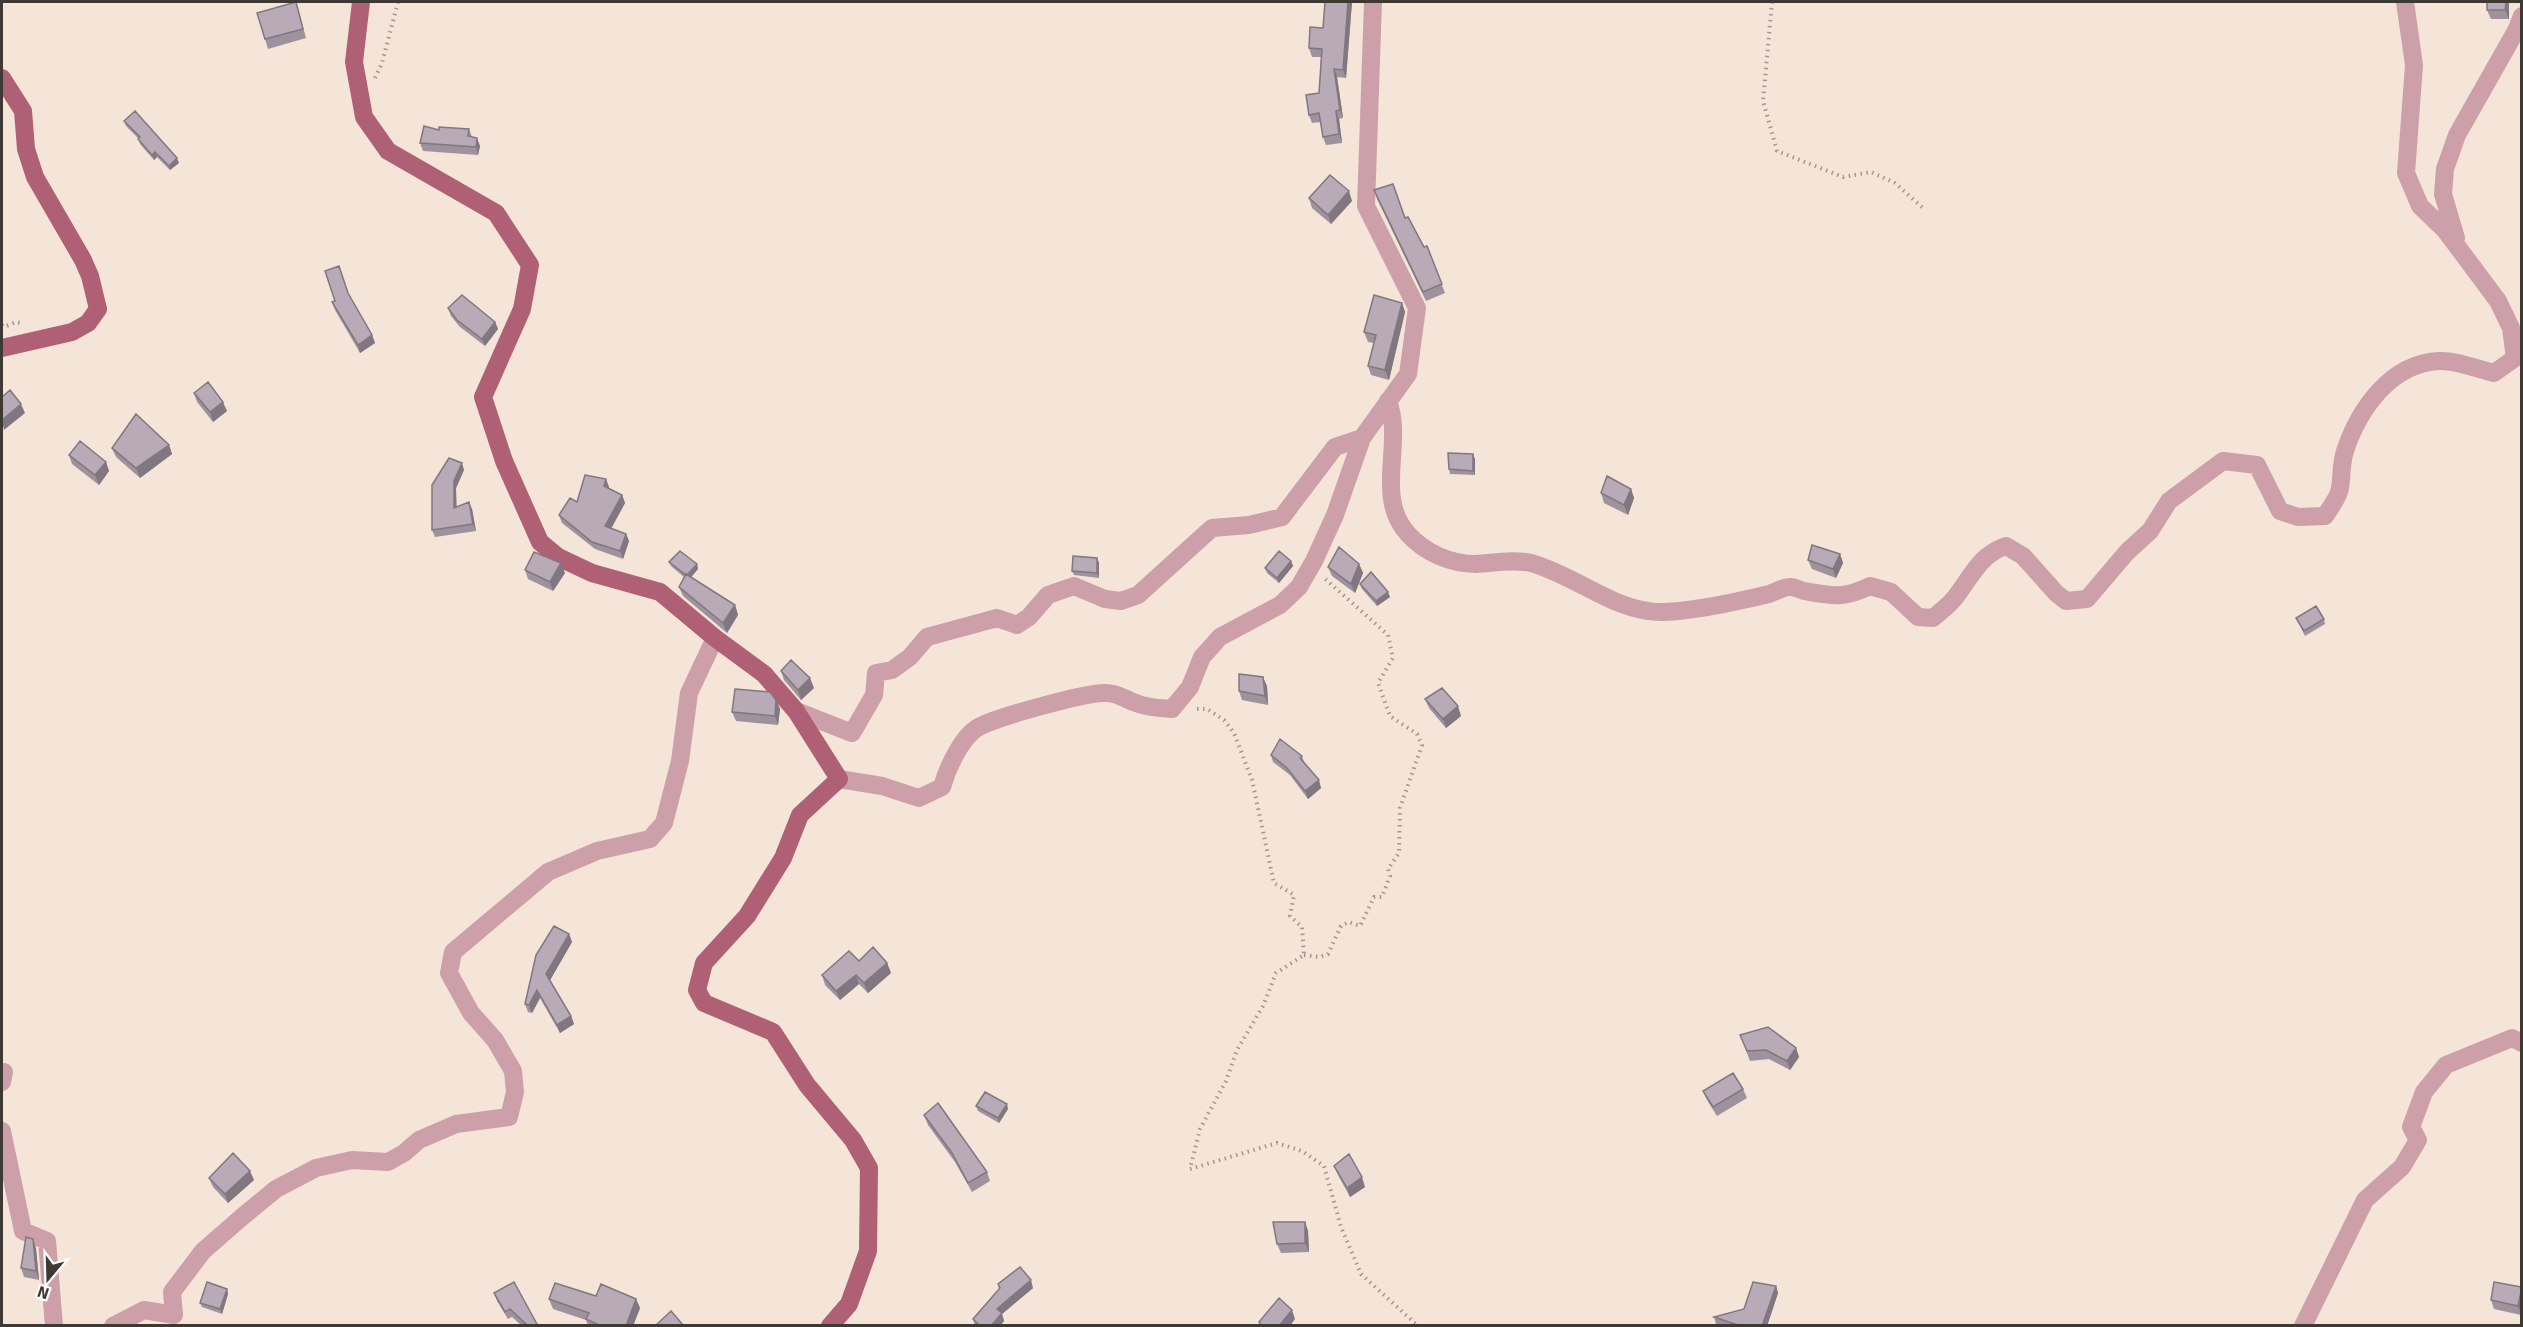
<svg xmlns="http://www.w3.org/2000/svg" width="2523" height="1327" viewBox="0 0 2523 1327" font-family="Signika,sans-serif">
  <style>
    .lines { fill: none; stroke-linecap: round; stroke-linejoin: round }
    .path { stroke: #a2978e; stroke-width: 4; stroke-dasharray: 1.5 4.5; stroke-linecap: butt }
    .minor { stroke: #cd9fa9; stroke-width: 18 }
    .major { stroke: #af6075; stroke-width: 18 }
    .wall { fill: #9e929d }
    .shaded-wall { fill: #817780 }
    .building { fill: #b8aab7; stroke: #817780; stroke-width: 1.5 }
  </style>
  <rect width="100%" height="100%" fill="#f4e5d8"/>
  <g class="lines">
    <path class="path" d="M1772,2L1763,101L1777,151L1843,177L1871,172L1895,183L1924,209
      M375,78L382,63L398,2
      M2,325L4,327L16,322L24,324
      M1197,709H1207L1224,720L1234,733L1252,780L1274,883L1294,895L1290,916L1302,927L1304,955L1276,973L1263,1006L1237,1050L1226,1081L1200,1129L1190,1169L1277,1143L1302,1151L1324,1166L1341,1227L1361,1274L1418,1326
      M1304,955L1319,957L1328,954L1341,926L1349,922L1360,926L1374,897H1382L1390,876L1388,869L1399,853L1400,808L1422,745L1417,734L1390,716L1378,683L1393,658L1388,635L1323,577"/>
    <path class="minor" d="M2456,238L2443,194L2445,169L2457,135L2517,29L2522,16
      M1388,401C1404,443 1374,497 1408,534C1425,553 1451,564 1476,564C1494,563 1513,559 1531,563C1571,574 1607,605 1648,611C1675,616 1738,601 1765,595C1773,594 1783,586 1791,587C1795,587 1800,590 1804,591C1832,596 1844,599 1870,586L1891,592L1918,617L1933,618C1941,611 1951,604 1957,595C1972,575 1981,554 2006,546L2023,556L2056,593L2066,601L2087,599L2127,552L2150,531L2169,501L2223,461L2257,465L2280,511L2298,517L2325,516C2330,508 2339,497 2340,488C2342,476 2341,463 2345,451C2359,409 2391,363 2439,361C2456,360 2477,369 2494,373L2515,358L2511,328L2498,301L2445,230L2420,206L2406,173L2414,65L2405,2
      M796,711L852,733L874,695L876,673L892,670L910,657L927,637L997,618L1017,625L1029,617L1048,595L1074,586L1105,599L1121,601L1138,595L1212,528L1249,525L1282,517L1335,447L1362,438
      M839,779L882,786L919,798L942,787C947,769 961,738 977,728C993,718 1087,692 1106,693C1118,693 1124,699 1136,703C1148,708 1159,708 1172,709L1190,687L1202,657L1220,637L1280,605L1299,587L1314,561L1335,515L1362,438L1408,374L1417,308L1366,206L1373,2
      M2,1082L4,1072
      M2,1131L23,1231L47,1241L54,1326
      M113,1326L144,1310L174,1315L172,1292L203,1251L242,1217L276,1189L316,1168L352,1160L388,1162L404,1153L419,1140L456,1124L509,1117L515,1092L513,1071L495,1040L471,1013L449,973L453,952L548,872L597,851L650,839L664,823L680,761L689,693L715,638
      M2303,1326L2365,1200L2402,1167L2418,1140L2411,1127L2424,1092L2446,1065L2512,1038L2522,1043"/>
    <path class="major" d="M361,2L354,62L364,117L388,151L496,213L530,265L522,309L483,397L504,461L540,542L558,557L592,573L660,592L715,638L764,674L796,711L839,779L800,815L783,858L747,916L704,963L697,990L704,1003L773,1032L807,1085L853,1140L869,1168L868,1251L849,1304L830,1326
      M2,78L23,111L26,149L35,177L83,260L90,276L98,309L88,323L72,332L2,348"/>
  </g>
  <path class="wall" d="M1325,2H1352L1346,78L1337,77L1343,118L1339,119L1342,143L1326,145L1323,137L1321,122L1312,123L1309,115L1319,93L1321,57H1312L1309,48L1323,28Z
    M2509,2V19H2491L2487,10Z
    M299,12L306,38L268,49L265,39Z
    M124,121L179,163L170,170L157,157L154,160L140,144L139,139L126,126Z
    M469,129L472,137L480,146L478,155L423,151L420,143Z
    M1374,190L1405,218L1424,247L1427,246L1445,293L1426,301L1377,199Z
    M1309,198L1352,201L1331,224L1312,208Z
    M348,293L372,335L375,343L360,353L335,310L332,302Z
    M1402,303L1405,312L1389,380L1371,375L1368,366L1374,343L1368,342L1364,332Z
    M448,308L495,322L498,329L485,346L460,327L451,316Z
    M194,393L227,411L213,422L197,402Z
    M169,445L172,454L140,478L116,457L112,448Z
    M69,455L106,462L109,471L99,485L72,464Z
    M1475,459V475L1450,474L1449,469Z
    M464,470L456,488V507L472,509L476,531L435,537L432,530Z
    M606,479L609,488L622,495L625,503L611,529L626,534L629,541L623,559L595,549L562,523L559,515L577,502Z
    M1631,489L1634,498L1628,515L1604,503L1601,493Z
    M1840,554L1843,563L1836,578L1812,569L1808,560Z
    M1097,558L1099,563V578L1074,575L1072,571Z
    M1291,561L1293,566L1279,583L1267,573L1265,568Z
    M669,562L697,564L698,569L691,577L735,605L738,615L727,633L683,596L679,587L684,577L671,566Z
    M1359,564L1363,573L1355,593L1332,576L1328,567Z
    M525,570L565,573L553,591L528,579Z
    M1360,584L1390,597L1377,606L1362,589Z
    M2296,618L2324,619L2325,624L2305,636Z
    M781,671L814,688L801,700L784,680Z
    M1267,686L1268,705L1242,700L1239,691Z
    M1425,699L1461,716L1446,728L1429,708Z
    M776,700L780,709L778,725L736,721L732,712Z
    M1271,755L1302,756L1304,762L1321,788L1308,799L1290,775L1273,762Z
    M569,934L572,942L550,980L571,1016L574,1024L560,1033L540,998L532,1013L528,1012L525,1004Z
    M859,961L887,963L891,973L868,993L859,984L840,1000L825,985L822,975Z
    M1740,1035L1796,1048L1799,1057L1790,1070L1769,1059L1750,1061Z
    M1743,1089L1747,1098L1717,1116L1707,1100L1703,1091Z
    M976,1106L1008,1109L999,1123L978,1111Z
    M924,1115L987,1172L990,1181L972,1192L955,1162L928,1125Z
    M1334,1166L1365,1187L1350,1197L1338,1175Z
    M209,1178L254,1180L228,1203L213,1187Z
    M1305,1222L1308,1231L1309,1252L1281,1253L1277,1244Z
    M33,1239L36,1249L39,1280L24,1277L21,1268Z
    M998,1284L1033,1288L1002,1314L1004,1321L1000,1326H975L973,1319L999,1289Z
    M1776,1286L1778,1293L1767,1326H1722L1716,1324L1714,1317L1744,1309Z
    M2522,1287L2521,1315L2494,1309L2491,1300Z
    M227,1289L228,1294L222,1314L202,1307L200,1303Z
    M494,1293L538,1326H522L512,1317L508,1319L497,1301Z
    M596,1296L636,1299L640,1308L633,1326H588L586,1320L553,1309L549,1299Z"/>
  <path class="shaded-wall" d="M1348,2H1352L1346,78L1343,70Z
    M2506,2H2509V19L2505,10Z
    M1334,69L1337,77L1343,118L1340,110Z
    M1336,111L1339,119L1342,143L1339,134Z
    M477,138L480,146L478,155L476,147Z
    M155,152L157,157L154,160L152,155Z
    M177,158L179,163L170,170L169,166Z
    M1349,191L1352,201L1331,224L1328,215Z
    M1402,303L1405,312L1389,380L1385,370Z
    M495,322L498,329L485,346L482,339Z
    M372,335L375,343L360,353L358,345Z
    M223,402L227,411L213,422L210,412Z
    M21,404L25,413L4,430L2,420Z
    M169,445L172,454L140,478L136,468Z
    M1473,454L1475,459V475L1473,471Z
    M106,462L109,471L99,485L95,475Z
    M462,463L464,470L456,488L457,515L454,508V481Z
    M606,479L609,487L607,493L604,486Z
    M1631,489L1634,498L1628,515L1624,505Z
    M622,495L625,503L608,534L605,526Z
    M469,502L472,509L476,531L473,524Z
    M626,534L629,541L623,559L620,551Z
    M1840,554L1843,563L1836,578L1833,569Z
    M1097,558L1099,563V578L1097,573Z
    M1291,561L1293,566L1279,583L1277,578Z
    M561,563L565,573L553,591L550,582Z
    M697,564L698,569L688,581L687,576Z
    M1359,564L1363,573L1355,593L1351,584Z
    M1388,592L1390,597L1377,606L1376,601Z
    M735,605L738,615L727,633L723,623Z
    M1263,677L1267,686L1268,705L1265,696Z
    M810,678L814,688L801,700L798,690Z
    M776,700L780,709L778,725L775,716Z
    M1458,706L1461,716L1446,728L1443,719Z
    M1319,780L1321,788L1308,799L1305,791Z
    M569,934L572,942L549,982L546,974Z
    M887,963L891,973L868,993L864,983Z
    M856,975L859,984L840,1000L836,991Z
    M537,990L540,998L532,1013L529,1005Z
    M571,1016L574,1024L560,1033L557,1025Z
    M1796,1048L1799,1057L1790,1070L1787,1061Z
    M1007,1104L1008,1109L999,1123L998,1118Z
    M250,1171L254,1180L228,1203L225,1194Z
    M1362,1177L1365,1187L1350,1197L1347,1188Z
    M1305,1222L1308,1231L1309,1252L1305,1243Z
    M33,1239L36,1249L39,1280L36,1271Z
    M1031,1280L1033,1288L1002,1314L1004,1321L1000,1326H991L997,1309Z
    M1776,1286L1778,1293L1767,1326H1762Z
    M2522,1287V1313L2521,1315L2518,1306Z
    M227,1289L228,1294L222,1314L220,1309Z
    M636,1299L640,1308L633,1326H626Z
    M1292,1310L1295,1319L1290,1326H1279Z"/>
  <path class="building" d="M296,2L303,29L265,39L257,13Z
    M1325,2H1348L1343,70L1334,69L1340,110L1336,111L1339,134L1323,137L1319,113L1309,115L1306,95L1319,93L1322,49L1309,48L1310,27L1323,28Z
    M2487,2H2506L2505,10H2487Z
    M135,111L177,158L169,166L155,152L152,155L138,139L140,137L124,121Z
    M424,126L439,130V127L469,129L468,136L477,138L476,147L420,143Z
    M1330,175L1349,191L1328,215L1309,198Z
    M1393,184L1405,218L1408,217L1424,247L1427,246L1442,284L1423,292L1374,190Z
    M339,266L348,293L372,335L358,345L332,302L335,301L325,271Z
    M462,295L495,322L482,339L457,320L448,308Z
    M1374,295L1402,303L1385,370L1368,366L1376,335L1364,332Z
    M208,382L223,402L210,412L194,393Z
    M10,390L21,404L2,420V397Z
    M136,414L169,445L136,468L112,448Z
    M80,441L106,462L95,475L69,455Z
    M1448,453L1473,454V471L1449,469Z
    M449,458L462,463L454,481V508L469,502L473,524L432,530V485Z
    M585,475L606,479L604,486L622,495L605,526L626,534L620,551L592,542L559,515L570,498L577,502Z
    M1607,476L1631,489L1624,505L1601,493Z
    M1812,545L1840,554L1833,569L1808,560Z
    M1339,547L1359,564L1351,584L1328,567Z
    M680,551L697,564L687,575L686,574V575L669,562Z
    M1279,551L1291,561L1277,578L1265,568Z
    M534,552L561,563L550,582L525,570Z
    M1073,556L1097,558V573L1072,571Z
    M1371,572L1388,592L1376,601L1360,584Z
    M686,574L735,605L723,623L679,587Z
    M2316,606L2324,619L2304,631L2296,618Z
    M791,660L810,678L798,690L781,671Z
    M1239,674L1263,677L1265,696L1239,691Z
    M1442,688L1458,706L1443,719L1425,699Z
    M735,689L770,692L776,700L775,716L732,712Z
    M1280,739L1302,756L1300,758L1319,780L1305,791L1287,768L1271,755Z
    M554,926L569,934L546,974L571,1016L557,1025L537,990L529,1005L525,1004L536,955Z
    M873,947L887,963L864,983L856,975L836,991L822,975L849,951L859,961Z
    M1768,1027L1796,1048L1787,1061L1766,1050L1747,1051L1740,1035Z
    M1733,1073L1743,1089L1713,1107L1703,1091Z
    M985,1092L1007,1104L998,1118L976,1106Z
    M938,1103L987,1172L968,1183L952,1153L924,1115Z
    M233,1153L250,1171L225,1194L209,1178Z
    M1349,1154L1362,1177L1347,1188L1334,1166Z
    M1273,1222H1305V1243L1277,1244Z
    M26,1237L33,1239L36,1271L21,1268Z
    M1020,1267L1031,1280L997,1309L1002,1313L991,1326H980L973,1319L1000,1288L998,1284Z
    M207,1282L227,1289L220,1309L200,1303Z
    M514,1282L538,1326H528L510,1309L505,1312L494,1293Z
    M1753,1282L1776,1286L1762,1326H1741L1714,1317L1744,1309Z
    M2494,1282L2522,1287L2518,1306L2491,1300Z
    M555,1283L596,1296L601,1284L636,1299L626,1326H601L586,1319L589,1313L549,1299Z
    M1279,1298L1292,1310L1279,1326H1262L1259,1322Z
    M671,1311L684,1326H655Z"/>
  <rect width="2523" height="1327" fill="none" stroke="#3f3934" stroke-width="6"/>
  <g transform="translate(48 1279) rotate(199)" stroke="#ffffff" stroke-width="4.5" paint-order="stroke">
  <path d="M0-4.5L10 22L0 15L-10 22Z" fill="#3f3934"/>
  <text y="-9" font-size="16" font-weight="bold" text-anchor="middle" fill="#3f3934">N</text>
  </g>
</svg>
